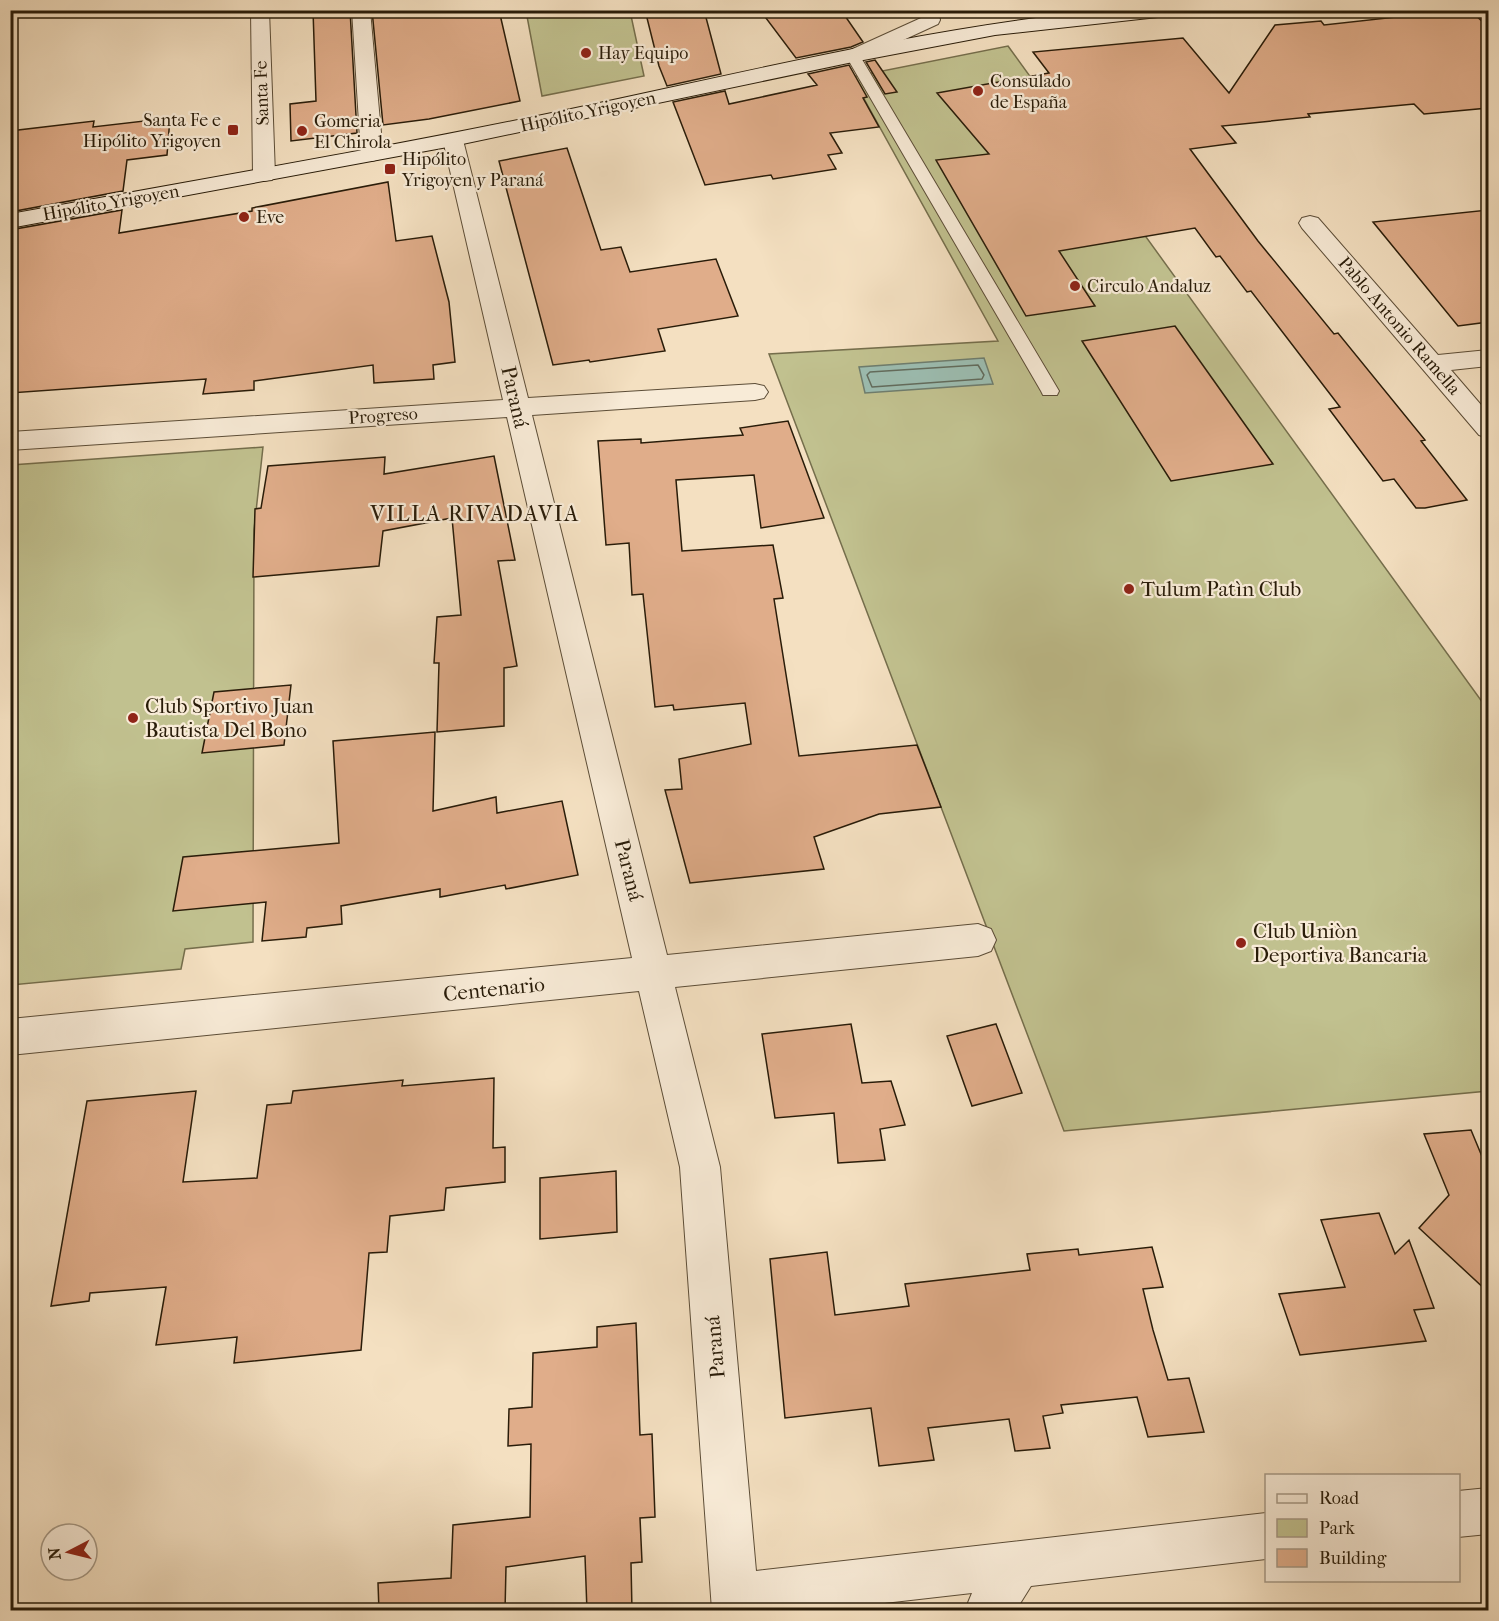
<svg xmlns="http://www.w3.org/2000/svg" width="1499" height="1621" viewBox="0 0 1499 1621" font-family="'IM FELL French Canon',serif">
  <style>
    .green { fill: #c1c18f; stroke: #756e4c; stroke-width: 1.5 }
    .water { fill: #9cbdb1; stroke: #6e7d6e; stroke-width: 1.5 }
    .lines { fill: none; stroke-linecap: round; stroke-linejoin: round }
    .shore { stroke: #626c5d; stroke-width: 1.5 }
    .building { fill: #e0ad8a; stroke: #291c09; stroke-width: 1.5 }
    .service-casing { stroke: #5c4d37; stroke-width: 2 }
    .minor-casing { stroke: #5c4d37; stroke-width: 2 }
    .secondary-casing { stroke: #291c09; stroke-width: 2 }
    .service { fill: #f8ebd7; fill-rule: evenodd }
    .minor { fill: #f8ebd7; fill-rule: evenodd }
    .secondary { fill: #f8ebd7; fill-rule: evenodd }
    .poi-dot { fill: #8f2418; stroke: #f8ebd7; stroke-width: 2 }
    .labels { text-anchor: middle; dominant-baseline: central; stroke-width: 4.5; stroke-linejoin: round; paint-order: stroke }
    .far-poi-label { font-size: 18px; fill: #291c09; stroke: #f8ebd7; text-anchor: start }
    .far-street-label { font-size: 18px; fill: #291c09; stroke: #f8ebd7 }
    .street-label { font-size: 21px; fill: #291c09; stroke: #f8ebd7 }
    .poi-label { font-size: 21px; fill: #291c09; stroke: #f8ebd7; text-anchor: start }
    .neighbourhood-label { font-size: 22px; letter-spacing: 1.5px; fill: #291c09; stroke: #f8ebd7 }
  </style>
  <rect width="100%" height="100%" fill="#f4e0c1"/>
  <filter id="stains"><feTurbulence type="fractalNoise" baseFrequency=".00333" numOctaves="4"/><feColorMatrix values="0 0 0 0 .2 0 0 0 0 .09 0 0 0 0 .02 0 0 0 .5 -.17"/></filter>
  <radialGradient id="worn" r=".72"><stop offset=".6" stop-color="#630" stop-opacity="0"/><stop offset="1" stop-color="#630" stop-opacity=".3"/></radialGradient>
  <path class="green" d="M526,11H630L644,76L542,96Z
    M1008,46L1488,710V1091L1064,1131L769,354L998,341L852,77Z
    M263,447L254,530L253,942L185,949L181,969L11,985V465Z"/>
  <path class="water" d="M984,358L993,384L865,393L859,367Z"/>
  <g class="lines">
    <path class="shore" d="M978,365L984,375L982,379L872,387L867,375L870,372Z"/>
  </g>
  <path class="building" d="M313,10H350L357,133L291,141L290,104L316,101Z
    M372,10H499L520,101L429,119L383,125Z
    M645,10H704L721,74L667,86L659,66Z
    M760,10H841L863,42L851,47L796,58Z
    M1411,10H1470L1488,27V108L1424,114L1414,104L1308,114L1310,117L1222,126L1236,143L1190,149L1258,241L1334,334L1338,333L1425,440L1421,441L1467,500L1425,508H1416L1394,479L1383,481L1329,409L1340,407L1251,291L1247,292L1220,256L1216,257L1195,228L1059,251L1095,306L1026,316L936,160L989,154L937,93L1049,73L1033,52L1183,38L1229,93L1275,25L1321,21L1324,25L1415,15Z
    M875,60L897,92L885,94L866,62Z
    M849,65L867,97L863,98L879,127L830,133L842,153L828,155L836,169L773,179L771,175L705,185L673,102L725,91L729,104L817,85L808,74Z
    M170,118L167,155L127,160L123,191L10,212V131L94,121L93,127Z
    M567,148L601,250L621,247L630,272L716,259L738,316L658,329L665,351L590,362L589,360L553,365L499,161Z
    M388,182L396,241L432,236L449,302L455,362L433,365L434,379L374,383L373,365L254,381V390L203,394L206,379L10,393V230L122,210L119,233L252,211V208Z
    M1488,210V322L1458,326L1373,222Z
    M1175,326L1273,464L1171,481L1082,341Z
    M788,421L824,518L761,528L754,475L676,480L682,551L773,545L783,598L774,599L799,756L917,745L941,807L879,814L814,837L824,869L690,883L665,790L682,789L679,759L751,744L745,703L674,710L673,705L655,707L643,594L632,595L629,543L606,545L598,441L641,439V443L743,435L740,428Z
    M494,456L515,560L498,561L517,666L504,668V726L437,732L439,663H434L437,617L461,615L452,518L383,531L379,566L253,577L255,509L261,508L268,466L385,457L384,474Z
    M291,685L284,745L202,753L214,692Z
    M435,732L433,811L496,797L497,813L562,801L578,875L506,889L505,885L440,897V889L341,906L342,924L307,928L306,937L262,941L266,902L173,911L183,857L339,843L333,741Z
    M851,1024L862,1083L891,1081L905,1125L880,1129L885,1160L838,1163L834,1113L775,1118L762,1034Z
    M996,1024L1022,1093L972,1106L947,1036Z
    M494,1078L493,1148L505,1147V1182L446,1188L444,1210L390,1216L387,1252L369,1253L361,1350L234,1363L237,1337L156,1345L166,1287L90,1293L89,1301L51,1306L87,1101L196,1091L183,1182L257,1178L267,1105L291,1103L293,1091L403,1080L402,1086Z
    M1471,1130L1488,1171V1292L1419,1228L1449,1195L1424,1134Z
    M616,1171L617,1232L540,1239V1178Z
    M1379,1213L1395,1254L1409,1240L1434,1308L1414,1310L1426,1341L1300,1355L1279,1294L1345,1287L1321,1220Z
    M1152,1247L1163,1287L1143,1289L1153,1330L1168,1380L1189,1378L1204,1432L1148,1437L1137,1397L1061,1405L1063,1413L1043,1416L1050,1448L1015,1451L1009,1419L928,1428L934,1460L879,1466L871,1408L785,1418L770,1259L827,1252L835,1315L909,1306L905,1284L1030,1270L1027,1254L1078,1249L1079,1255Z
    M636,1323L640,1435L652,1434L655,1517L640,1518L642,1562L631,1563L632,1611H587L585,1556L506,1567L505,1611H379L378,1583L451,1578L453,1525L530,1517L531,1444L508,1446L509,1409L532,1407L533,1353L597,1347V1327Z"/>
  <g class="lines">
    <defs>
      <path id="service" d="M853,52L860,56L1059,391L1057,395H1043L1041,391L846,56Z"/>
      <path id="minor" d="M251,10H269L275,175L272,180L264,181L256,180L253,175Z
        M352,10H370L383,155L379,159L372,161L365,159L361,155Z
        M920,10H938L940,20L938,24L860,60H846L843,56L846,52L921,18Z
        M453,134L460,136L463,140L528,398L755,384L764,386L768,392L764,398L755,400L532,415L667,955L978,924L991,929L996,940L991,951L978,956L675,987L720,1167L756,1571L1266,1513V1559L1031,1586L1016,1610H965L972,1593L823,1610H712L680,1167L639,991L10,1055V1019L632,958L507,417L10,450V432L503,400L443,140L446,136Z
        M1310,216L1318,218L1438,355L1488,350V366L1451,370L1488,413V438L1479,435L1302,228L1299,223L1302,218Z
        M1488,1488V1534L1458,1537V1491Z"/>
      <path id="secondary" d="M1103,10H1176L1174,14L1167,16L995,35L853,62L453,146L10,228V214C197,180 385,148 571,109C747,72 924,28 1103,10Z"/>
    </defs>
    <use href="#service" class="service-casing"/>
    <use href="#minor" class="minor-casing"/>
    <use href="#secondary" class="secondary-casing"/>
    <use href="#service" class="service"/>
    <use href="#minor" class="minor"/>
    <use href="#secondary" class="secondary"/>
  </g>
  <g class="poi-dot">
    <circle cx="586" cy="53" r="6"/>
    <circle cx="978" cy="91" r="6"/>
    <rect x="227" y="124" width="12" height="12" rx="3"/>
    <circle cx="302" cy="131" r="6"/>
    <rect x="384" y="163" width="12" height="12" rx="3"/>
    <circle cx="244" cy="217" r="6"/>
    <circle cx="1075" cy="286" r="6"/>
    <circle cx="1129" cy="589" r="6"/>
    <circle cx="133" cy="718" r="6"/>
    <circle cx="1241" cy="943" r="6"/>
  </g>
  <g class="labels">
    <g class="far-poi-label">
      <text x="598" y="53">Hay Equipo</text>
      <text x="990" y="81">Consulado<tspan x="990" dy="21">de España</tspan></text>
      <text x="221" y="120" text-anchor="end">Santa Fe e<tspan x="221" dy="21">Hipólito Yrigoyen</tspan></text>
      <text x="314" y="121">Gomeria<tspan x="314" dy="21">El Chirola</tspan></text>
      <text x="402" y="159">Hipólito<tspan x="402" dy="21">Yrigoyen y Paraná</tspan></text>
      <text x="256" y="217">Eve</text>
      <text x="1087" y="286">Circulo Andaluz</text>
    </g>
    <g class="far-street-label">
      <text transform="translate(262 93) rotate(-92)">Santa Fe</text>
      <text transform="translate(588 112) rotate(-12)">Hipólito Yrigoyen</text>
      <text transform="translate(111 203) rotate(-10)">Hipólito Yrigoyen</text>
      <text transform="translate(1399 326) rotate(49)">Pablo Antonio Ramella</text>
      <text transform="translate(383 416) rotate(-4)">Progreso</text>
    </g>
    <g class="street-label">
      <text transform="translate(515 397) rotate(77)">Paraná</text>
      <text transform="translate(629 870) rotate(76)">Paraná</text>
      <text transform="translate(494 989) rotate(-6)">Centenario</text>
      <text transform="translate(715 1347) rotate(-95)">Paraná</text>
    </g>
    <g class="poi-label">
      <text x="1141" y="589">Tulum Patìn Club</text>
      <text x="145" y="706">Club Sportivo Juan<tspan x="145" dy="24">Bautista Del Bono</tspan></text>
      <text x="1253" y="931">Club Uniòn<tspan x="1253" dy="24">Deportiva Bancaria</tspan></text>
    </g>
    <g class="neighbourhood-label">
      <text x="475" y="514">VILLA RIVADAVIA</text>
    </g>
  </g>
  <rect width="1499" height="1621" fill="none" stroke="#f4e0c1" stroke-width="36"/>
  <rect x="12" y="12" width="1475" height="1597" fill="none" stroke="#291c09" stroke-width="3"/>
  <rect x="18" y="18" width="1463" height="1585" fill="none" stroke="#291c09" stroke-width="1.5"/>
  <rect x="1265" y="1474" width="195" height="108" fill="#f8ebd7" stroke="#a59885" stroke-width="1.5"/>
  <rect x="1277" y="1494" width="30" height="9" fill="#f8ebd7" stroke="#a59885" stroke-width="1.5"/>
  <text x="1319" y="1504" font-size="18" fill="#291c09">Road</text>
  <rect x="1277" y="1519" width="30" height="18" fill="#c1c18f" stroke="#a59885" stroke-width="1.5"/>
  <text x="1319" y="1534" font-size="18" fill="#291c09">Park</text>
  <rect x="1277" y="1549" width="30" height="18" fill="#e0ad8a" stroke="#a59885" stroke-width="1.5"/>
  <text x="1319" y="1564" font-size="18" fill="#291c09">Building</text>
  <g transform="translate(69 1552) rotate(263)"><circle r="28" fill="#f8ebd7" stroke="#a59885" stroke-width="1.5"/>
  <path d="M0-4.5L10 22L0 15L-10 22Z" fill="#8f2418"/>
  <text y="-9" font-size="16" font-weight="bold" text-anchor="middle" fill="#291c09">N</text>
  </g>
  <rect width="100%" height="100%" filter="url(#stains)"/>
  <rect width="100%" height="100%" fill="url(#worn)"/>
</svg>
